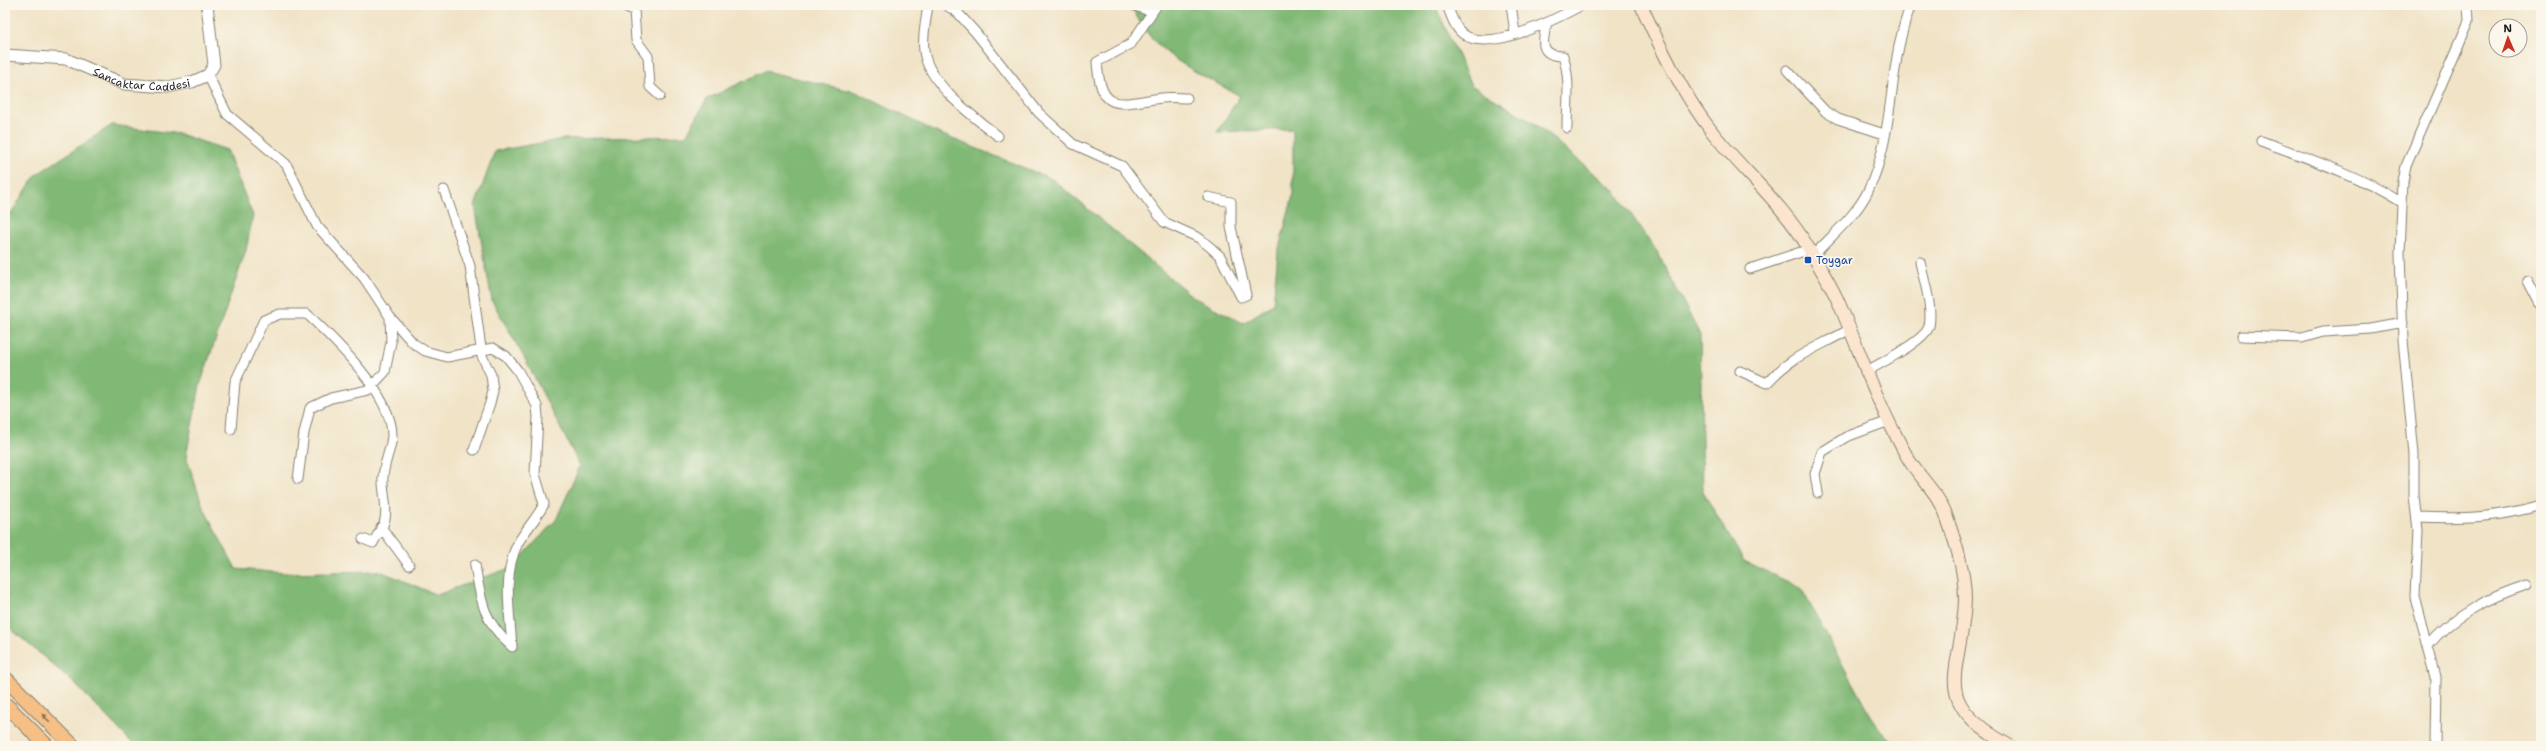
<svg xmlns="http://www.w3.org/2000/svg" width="2546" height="751" viewBox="0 0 2546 751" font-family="'Shantell Sans',sans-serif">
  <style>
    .forest { fill: #80b875; stroke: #4e6a48 }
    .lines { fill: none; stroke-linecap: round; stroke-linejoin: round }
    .minor-casing { stroke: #868071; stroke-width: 11 }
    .tertiary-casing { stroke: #868071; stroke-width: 13 }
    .secondary-casing { stroke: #868071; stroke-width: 14 }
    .trunk-casing { stroke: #868071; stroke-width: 16 }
    .minor { stroke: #fff; stroke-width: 9 }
    .tertiary { stroke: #fff; stroke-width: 11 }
    .secondary { stroke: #fbe5cf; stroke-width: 12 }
    .trunk { stroke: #f5bf86; stroke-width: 14 }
    .oneway { fill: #886e51 }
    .transit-dot { fill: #1a4fb4; stroke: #fbf7ec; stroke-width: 1.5 }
    .labels { text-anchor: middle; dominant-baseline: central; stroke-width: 3.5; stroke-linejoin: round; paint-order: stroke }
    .street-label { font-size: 11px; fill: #1c1c1c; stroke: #fbf7ec }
    .transit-label { font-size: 11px; fill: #164399; stroke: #fbf7ec; text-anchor: start }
  </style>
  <rect width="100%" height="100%" fill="#fbf7ec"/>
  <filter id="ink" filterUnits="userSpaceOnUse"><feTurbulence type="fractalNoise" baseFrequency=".025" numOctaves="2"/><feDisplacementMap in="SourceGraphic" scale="8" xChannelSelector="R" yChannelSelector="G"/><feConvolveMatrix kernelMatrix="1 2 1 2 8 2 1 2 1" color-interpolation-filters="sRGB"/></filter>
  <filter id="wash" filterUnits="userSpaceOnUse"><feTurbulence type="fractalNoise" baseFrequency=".012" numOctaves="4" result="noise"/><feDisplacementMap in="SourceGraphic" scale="16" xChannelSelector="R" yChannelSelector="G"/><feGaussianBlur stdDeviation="0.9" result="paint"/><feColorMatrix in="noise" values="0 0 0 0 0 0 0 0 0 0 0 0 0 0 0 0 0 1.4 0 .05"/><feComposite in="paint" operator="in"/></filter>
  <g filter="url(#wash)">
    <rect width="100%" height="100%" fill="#f0e3c6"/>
    <path class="forest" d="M1131,5H1435L1471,85L1534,123L1614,190L1658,253L1700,335L1703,492L1744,561L1801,588L1873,721L1895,746H135L73,682L5,624V222L36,175L112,125L179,134L227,150L253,216L246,250L200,385L186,456L203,507L236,569L285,573L380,571L437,595L512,567L556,520L580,466L525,359L492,301L475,206L495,151L564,139L686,136L707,99L765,71L856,92L938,133L1052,179L1193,297L1243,323L1273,304L1278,252L1293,196V129L1217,132L1240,96C1194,70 1153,56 1131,5Z"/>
  </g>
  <g filter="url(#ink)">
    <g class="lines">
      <defs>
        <path id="minor" d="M621,5L634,10L636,40L648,56L650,87L660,96
          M928,5C926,20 922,37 924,51C928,84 974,117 998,136
          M946,5L958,13L976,33L1039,113L1073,144L1122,166L1164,222L1199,238L1210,247L1220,256L1241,297L1246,295L1231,227V202L1208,197
          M1133,5L1152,12
          M1157,5L1131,44L1097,62C1101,116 1120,103 1162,98C1170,97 1179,98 1187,98
          M1447,5C1451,15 1454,27 1463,34C1489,54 1558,18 1582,5
          M1511,5L1515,33
          M1547,23C1542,41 1539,56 1563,56C1571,80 1567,103 1567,128
          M1787,70L1826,112L1838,119L1884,134
          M208,75L227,114L286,164L317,226L364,278L390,317L391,342L385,372L368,390L331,398L310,408L304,433L298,479
          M2261,141C2310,159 2358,175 2402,203
          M444,190L470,266L482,356L491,375L493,391L490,403L474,450
          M1813,256C1831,236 1856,216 1868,191C1896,133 1887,64 1911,5
          M1750,269L1810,249
          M2528,281L2541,306
          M390,317L413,343L425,351L447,357L493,348L506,356L518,371L537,406L538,417L535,474L544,504C537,518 526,529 518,543C502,574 510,614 512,647
          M2241,336L2302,338L2323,332L2371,329L2403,323
          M1740,371L1767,383C1793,354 1818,348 1850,329
          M1865,372C1878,365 1926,340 1929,326C1933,307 1924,281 1920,262
          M231,429L235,382L264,320L280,314H307C335,340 392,395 392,435C392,447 384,462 383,477C382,490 388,506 385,519C384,527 376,536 373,543L363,539
          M1818,493L1815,474L1822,452L1846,437L1889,421
          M2417,517C2461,519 2499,518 2541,505
          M381,527L409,565
          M475,565C481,602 483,621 512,647
          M2428,646C2450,617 2491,596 2527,585
          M2435,746L2436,677L2415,597L2418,530L2414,496V454L2403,340L2400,253L2403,182L2406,166L2469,21L2468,5"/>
        <g id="tertiary">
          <path id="s1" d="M5,55L66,59L124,84L168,87L192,82L208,75L214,65L207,5"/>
        </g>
        <path id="secondary" d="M1641,5C1661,49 1683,95 1713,133C1744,172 1784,205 1809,249C1819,266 1830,283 1838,301C1857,344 1871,387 1892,428C1899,441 1905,455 1913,466C1923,480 1939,496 1945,512C1955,541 1965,569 1965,600C1962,676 1926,699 2010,746"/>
        <path id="trunk" d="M5,678L73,746
          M5,704L47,746"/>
      </defs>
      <use href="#minor" class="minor-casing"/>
      <use href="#tertiary" class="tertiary-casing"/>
      <use href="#secondary" class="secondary-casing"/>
      <use href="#trunk" class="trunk-casing"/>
      <use href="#minor" class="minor"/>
      <use href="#tertiary" class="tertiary"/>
      <use href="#secondary" class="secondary"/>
      <use href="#trunk" class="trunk"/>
    </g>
    <defs><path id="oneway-solid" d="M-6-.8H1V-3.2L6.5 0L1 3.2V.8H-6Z"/></defs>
    <use class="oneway" href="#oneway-solid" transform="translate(46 718) rotate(-135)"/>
  </g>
  <rect class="transit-dot" x="1804" y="256" width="8" height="8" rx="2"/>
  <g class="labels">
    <g class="street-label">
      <text stroke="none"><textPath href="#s1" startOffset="141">Sancaktar Caddesi</textPath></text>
    </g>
    <g class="transit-label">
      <text x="1816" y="260">Toygar</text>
    </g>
  </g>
  <rect width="2546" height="751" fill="none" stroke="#fbf7ec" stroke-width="20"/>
  <g transform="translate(2508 38) rotate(358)"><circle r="19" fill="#fbf7ec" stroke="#a29f99"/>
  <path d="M0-3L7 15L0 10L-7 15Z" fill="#c8321e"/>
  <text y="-6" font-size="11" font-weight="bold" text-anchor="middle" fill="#1c1c1c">N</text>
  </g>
</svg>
